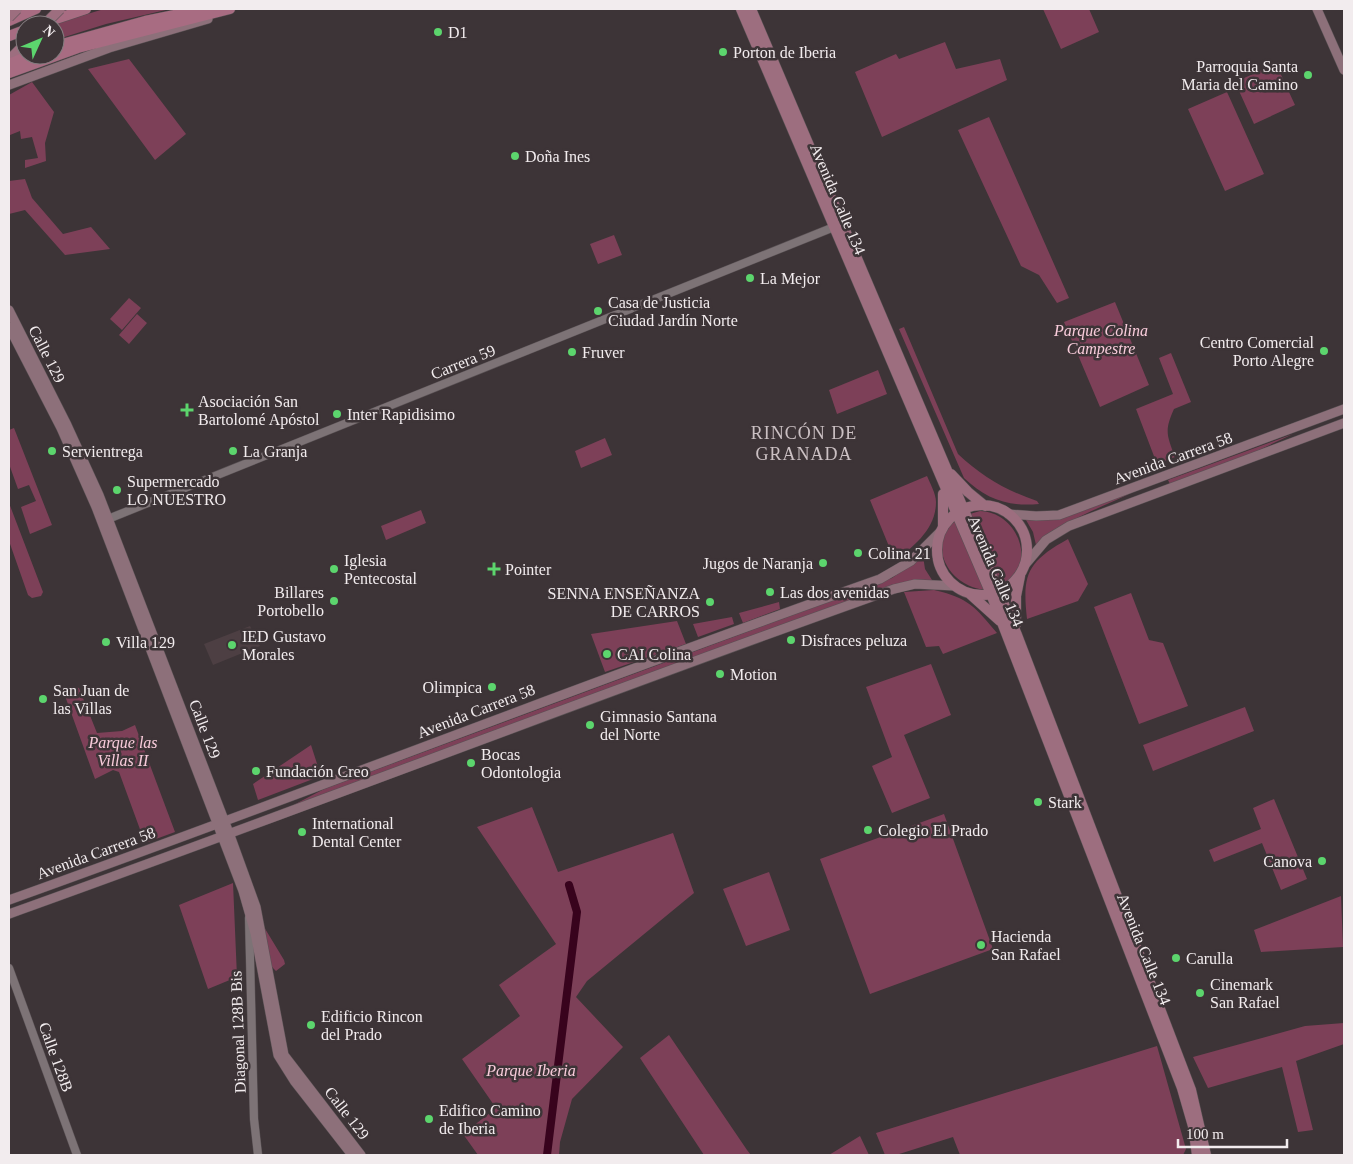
<svg xmlns="http://www.w3.org/2000/svg" width="1353" height="1164" viewBox="0 0 1353 1164" font-family="'Times New Roman',serif">
  <style>
    .built { fill: #4d3f43 }
    .green { fill: #7d4058 }
    .lines { fill: none; stroke-linecap: round; stroke-linejoin: round }
    .canal { stroke: #38031d; stroke-width: 8 }
    .tertiary-casing { stroke: #595154; stroke-width: 9 }
    .secondary-casing { stroke: #595154; stroke-width: 10 }
    .primary-casing { stroke: #595154; stroke-width: 11 }
    .trunk-casing { stroke: #595154; stroke-width: 11 }
    .tertiary { stroke: #7d7376; stroke-width: 8 }
    .secondary { stroke: #8d707a; stroke-width: 9 }
    .primary { stroke: #9d6e7f; stroke-width: 10 }
    .trunk { stroke: #a86c82; stroke-width: 10 }
    .primary-bridge-casing { stroke: #595154; stroke-width: 11; stroke-linecap: butt }
    .primary-bridge { stroke: #9d6e7f; stroke-width: 10 }
    .poi-dot { fill: #5cd56d; stroke: #3d3437; stroke-width: 2 }
    .labels { text-anchor: middle; dominant-baseline: central; stroke-width: 5; stroke-linejoin: round; paint-order: stroke }
    .poi-label { font-size: 16px; fill: #f2ecee; stroke: #3d3437; text-anchor: start }
    .street-label { font-size: 16px; fill: #f2ecee; stroke: #3d3437 }
    .park-label { font-size: 16px; font-style: italic; fill: #f9ccdb; stroke: #3d3437 }
    .neighbourhood-label { font-size: 18px; letter-spacing: 1px; fill: #cbc0c3; stroke: #3d3437 }
  </style>
  <rect width="100%" height="100%" fill="#3d3437"/>
  <path class="built" d="M250,626L260,646L213,665L204,644Z"/>
  <path class="green" d="M104,9H170L106,24L55,40V25H51Z
    M1043,9H1089L1099,32L1061,49Z
    M945,42L956,69L1000,59L1007,80L882,137L855,72L896,54L899,59Z
    M129,59L186,134L155,160L88,69Z
    M1276,64L1295,105L1254,124L1235,82Z
    M32,82L54,112L45,143L46,161L25,168V160L38,158L32,137L21,139L20,131L10,135L9,95Z
    M1227,92L1264,174L1225,191L1188,109Z
    M989,117L1069,298L1057,303L1039,275L1021,266L958,130Z
    M25,179L32,198L63,234L91,227L110,249L65,255L25,210L9,214V181Z
    M614,235L622,255L598,264L590,244Z
    M129,298L141,308L122,330L110,319Z
    M1115,302L1149,385L1100,407L1064,322Z
    M137,314L147,323L129,344L119,335Z
    M904,327L958,454C981,476 1007,491 1037,501L1039,504C1008,507 986,499 964,478L899,329Z
    M1171,353L1191,402L1174,409C1164,431 1167,435 1175,457L1157,464L1136,409L1173,394L1159,358Z
    M878,370L887,394L837,414L829,390Z
    M14,428L52,525L30,534L21,507L36,501L29,485L18,489L9,464V430Z
    M1293,434L1240,459L1170,484L1168,480Z
    M605,438L612,455L581,468L575,451Z
    M927,476C930,483 936,494 936,502C936,529 914,546 895,561L870,500Z
    M1135,491C1101,508 1064,520 1036,545L1033,532L1026,520L1060,518Z
    M9,503L43,592L41,596L32,598L28,595L9,541Z
    M421,510L426,523L386,540L381,526Z
    M980,511C1019,512 1039,568 1001,584L970,514Z
    M955,521L985,590C951,587 925,547 955,521Z
    M1068,539L1088,584L1078,601L1027,619C1022,574 1027,562 1068,539Z
    M923,556L925,569L932,580H915L896,584L286,809L324,789L892,578Z
    M934,590C969,598 975,607 997,633L943,654L939,646L926,647L904,592Z
    M1131,593L1149,640L1163,643L1188,706L1139,724L1094,607Z
    M779,602L780,609L743,623L739,613Z
    M732,617L734,624L698,637L693,624Z
    M677,621L686,644L605,672L591,634Z
    M931,664L951,715L904,735L930,798L892,813L872,766L892,757L866,687Z
    M70,686L79,688L97,733L122,731L135,725L175,832L145,843L119,772L113,770L95,779L64,693Z
    M1245,707L1254,731L1153,771L1143,745Z
    M311,745L321,776L258,800L253,784Z
    M1274,799L1307,879L1281,890L1262,843L1214,862L1209,850L1261,829L1253,808Z
    M532,807L558,872L673,833L694,893L587,981L576,997L623,1047L572,1099L560,1142L559,1155H478L463,1134L496,1108L462,1059L520,1016L499,985L556,944L477,827Z
    M944,814L993,949L870,994L820,859Z
    M769,872L790,930L746,946L723,889Z
    M233,883L237,977L208,989L179,905Z
    M1341,896L1343,947L1261,952L1254,930Z
    M264,927L284,960L285,964L276,971L269,964Z
    M1344,1023V1044L1296,1061L1313,1130L1298,1132L1282,1067L1208,1088L1193,1057L1305,1026Z
    M669,1035L747,1150L751,1155H704L640,1058Z
    M1157,1046L1186,1149L1183,1155H960L953,1137L896,1155H885L876,1133Z
    M860,1136L869,1155H829Z"/>
  <g class="lines">
    <path class="canal" d="M547,1155L577,912L569,885"/>
    <defs>
      <path id="tertiary" d="M103,521L834,227
        M249,918L254,1119L258,1155
        M9,968L77,1155"/>
      <path id="secondary" d="M1317,9L1344,70
        M9,85L109,48L208,19
        M9,310L67,425L99,495L231,838L256,907L284,1055L361,1155
        M9,327L61,428L96,507L243,891L255,933L278,1055L295,1082L352,1155
        M1008,514L1036,516L1059,515L1344,409
        M1024,566L1046,540L1069,526L1344,423
        M9,900C300,796 588,682 880,579L911,561L941,531
        M9,914C305,808 598,694 894,589L915,584L955,586"/>
      <path id="primary" d="M741,9L991,594L1182,1088L1193,1126L1197,1155
        M751,9L1017,635L1191,1090L1206,1155
        M9,60L25,44
        M951,474L968,492L985,506
        M937 550a45 45 0 1 1 90 0a45 45 0 1 1-90 0Z
        M943,527V494
        M970,594L1000,621
        M1016,624V596L1020,576"/>
      <path id="trunk" d="M9,21L36,9
        M38,25L86,9
        M9,36L25,30
        M55,46L145,21L204,9
        M9,64L31,55
        M9,73L78,48L230,9"/>
    </defs>
    <use href="#tertiary" class="tertiary-casing"/>
    <use href="#secondary" class="secondary-casing"/>
    <use href="#primary" class="primary-casing"/>
    <use href="#trunk" class="trunk-casing"/>
    <use href="#tertiary" class="tertiary"/>
    <use href="#secondary" class="secondary"/>
    <use href="#primary" class="primary"/>
    <use href="#trunk" class="trunk"/>
    <defs>
      <path id="primary-bridge" d="M9,17L17,9
        M44,25L60,9"/>
    </defs>
    <use href="#primary-bridge" class="primary-bridge-casing"/>
    <use href="#primary-bridge" class="primary-bridge"/>
  </g>
  <g class="poi-dot">
    <circle cx="438" cy="32" r="5"/>
    <circle cx="723" cy="52" r="5"/>
    <circle cx="1308" cy="75" r="5"/>
    <circle cx="515" cy="156" r="5"/>
    <circle cx="750" cy="278" r="5"/>
    <circle cx="598" cy="311" r="5"/>
    <circle cx="1324" cy="351" r="5"/>
    <circle cx="572" cy="352" r="5"/>
    <path d="M184.5 402.5h5v5h5v5h-5v5h-5v-5h-5v-5h5z"/>
    <circle cx="337" cy="414" r="5"/>
    <circle cx="52" cy="451" r="5"/>
    <circle cx="233" cy="451" r="5"/>
    <circle cx="117" cy="490" r="5"/>
    <circle cx="858" cy="553" r="5"/>
    <circle cx="823" cy="563" r="5"/>
    <circle cx="334" cy="569" r="5"/>
    <path d="M491.5 561.5h5v5h5v5h-5v5h-5v-5h-5v-5h5z"/>
    <circle cx="770" cy="592" r="5"/>
    <circle cx="334" cy="601" r="5"/>
    <circle cx="710" cy="602" r="5"/>
    <circle cx="791" cy="640" r="5"/>
    <circle cx="106" cy="642" r="5"/>
    <circle cx="232" cy="645" r="5"/>
    <circle cx="607" cy="654" r="5"/>
    <circle cx="720" cy="674" r="5"/>
    <circle cx="492" cy="687" r="5"/>
    <circle cx="43" cy="699" r="5"/>
    <circle cx="590" cy="725" r="5"/>
    <circle cx="471" cy="763" r="5"/>
    <circle cx="256" cy="771" r="5"/>
    <circle cx="1038" cy="802" r="5"/>
    <circle cx="868" cy="830" r="5"/>
    <circle cx="302" cy="832" r="5"/>
    <circle cx="1322" cy="861" r="5"/>
    <circle cx="981" cy="945" r="5"/>
    <circle cx="1176" cy="958" r="5"/>
    <circle cx="1200" cy="993" r="5"/>
    <circle cx="311" cy="1025" r="5"/>
    <circle cx="429" cy="1119" r="5"/>
  </g>
  <g class="labels">
    <g class="poi-label">
      <text x="448" y="32">D1</text>
      <text x="733" y="52">Porton de Iberia</text>
      <text x="1298" y="66" text-anchor="end">Parroquia Santa<tspan x="1298" dy="18">Maria del Camino</tspan></text>
      <text x="525" y="156">Doña Ines</text>
      <text x="760" y="278">La Mejor</text>
      <text x="608" y="302">Casa de Justicia<tspan x="608" dy="18">Ciudad Jardín Norte</tspan></text>
      <text x="1314" y="342" text-anchor="end">Centro Comercial<tspan x="1314" dy="18">Porto Alegre</tspan></text>
      <text x="582" y="352">Fruver</text>
      <text x="198" y="401">Asociación San<tspan x="198" dy="18">Bartolomé Apóstol</tspan></text>
      <text x="347" y="414">Inter Rapidisimo</text>
      <text x="62" y="451">Servientrega</text>
      <text x="243" y="451">La Granja</text>
      <text x="127" y="481">Supermercado<tspan x="127" dy="18">LO NUESTRO</tspan></text>
      <text x="868" y="553">Colina 21</text>
      <text x="344" y="560">Iglesia<tspan x="344" dy="18">Pentecostal</tspan></text>
      <text x="813" y="563" text-anchor="end">Jugos de Naranja</text>
      <text x="505" y="569">Pointer</text>
      <text x="324" y="592" text-anchor="end">Billares<tspan x="324" dy="18">Portobello</tspan></text>
      <text x="780" y="592">Las dos avenidas</text>
      <text x="700" y="593" text-anchor="end">SENNA ENSEÑANZA<tspan x="700" dy="18">DE CARROS</tspan></text>
      <text x="242" y="636">IED Gustavo<tspan x="242" dy="18">Morales</tspan></text>
      <text x="801" y="640">Disfraces peluza</text>
      <text x="116" y="642">Villa 129</text>
      <text x="617" y="654">CAI Colina</text>
      <text x="730" y="674">Motion</text>
      <text x="482" y="687" text-anchor="end">Olimpica</text>
      <text x="53" y="690">San Juan de<tspan x="53" dy="18">las Villas</tspan></text>
      <text x="600" y="716">Gimnasio Santana<tspan x="600" dy="18">del Norte</tspan></text>
      <text x="481" y="754">Bocas<tspan x="481" dy="18">Odontologia</tspan></text>
      <text x="266" y="771">Fundación Creo</text>
      <text x="1048" y="802">Stark</text>
      <text x="312" y="823">International<tspan x="312" dy="18">Dental Center</tspan></text>
      <text x="878" y="830">Colegio El Prado</text>
      <text x="1312" y="861" text-anchor="end">Canova</text>
      <text x="991" y="936">Hacienda<tspan x="991" dy="18">San Rafael</tspan></text>
      <text x="1186" y="958">Carulla</text>
      <text x="1210" y="984">Cinemark<tspan x="1210" dy="18">San Rafael</tspan></text>
      <text x="321" y="1016">Edificio Rincon<tspan x="321" dy="18">del Prado</tspan></text>
      <text x="439" y="1110">Edifico Camino<tspan x="439" dy="18">de Iberia</tspan></text>
    </g>
    <g class="street-label">
      <text transform="translate(838 199) rotate(67)">Avenida Calle 134</text>
      <text transform="translate(47 354) rotate(63)">Calle 129</text>
      <text transform="translate(463 362) rotate(-22)">Carrera 59</text>
      <text transform="translate(1173 458) rotate(-20)">Avenida Carrera 58</text>
      <text transform="translate(996 571) rotate(67)">Avenida Calle 134</text>
      <text transform="translate(476 711) rotate(-21)">Avenida Carrera 58</text>
      <text transform="translate(205 729) rotate(69)">Calle 129</text>
      <text transform="translate(96 853) rotate(-20)">Avenida Carrera 58</text>
      <text transform="translate(1144 949) rotate(68)">Avenida Calle 134</text>
      <text transform="translate(238 1032) rotate(-92)">Diagonal 128B Bis</text>
      <text transform="translate(56 1057) rotate(70)">Calle 128B</text>
      <text transform="translate(347 1113) rotate(52)">Calle 129</text>
    </g>
    <g class="park-label">
      <text x="1101" y="330">Parque Colina<tspan x="1101" dy="18">Campestre</tspan></text>
      <text x="123" y="742">Parque las<tspan x="123" dy="18">Villas II</tspan></text>
      <text x="531" y="1070">Parque Iberia</text>
    </g>
    <g class="neighbourhood-label">
      <text x="804" y="433">RINCÓN DE<tspan x="804" dy="21">GRANADA</tspan></text>
    </g>
  </g>
  <rect width="1353" height="1164" fill="none" stroke="#f2ecee" stroke-width="20"/>
  <g transform="translate(40 40) rotate(46)"><circle r="24" fill="#3d3437" stroke="#857e80"/>
  <path d="M0-4L9 19L0 12L-9 19Z" fill="#5cd56d"/>
  <text y="-8" font-size="14" font-weight="bold" text-anchor="middle" fill="#f2ecee">N</text>
  </g>
  <path d="M1178 1139v8h109v-8" fill="none" stroke="#f2ecee" stroke-width="2.5"/>
  <text x="1186" y="1139" font-size="15" fill="#f2ecee" stroke="#3d3437" stroke-width="4" paint-order="stroke">100 m</text>
</svg>
